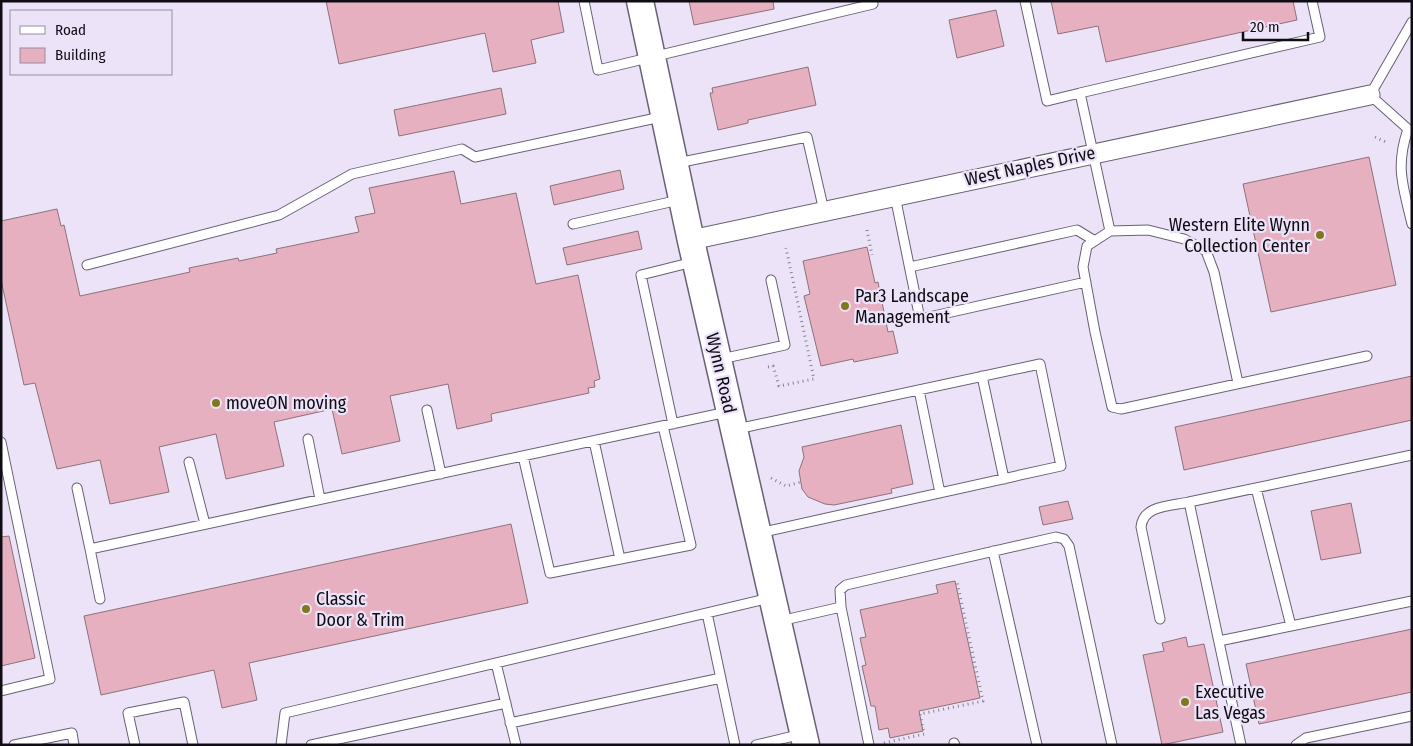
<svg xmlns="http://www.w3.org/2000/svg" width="1413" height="746" viewBox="0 0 1413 746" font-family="'Fira Sans Condensed',sans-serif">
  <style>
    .building { fill: #e7b0c1; stroke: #8b7279 }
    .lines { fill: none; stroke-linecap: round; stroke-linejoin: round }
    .lane-casing { stroke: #686073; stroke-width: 11 }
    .street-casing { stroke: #686073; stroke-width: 21 }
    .secondary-casing { stroke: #686073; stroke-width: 29 }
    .path { stroke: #878190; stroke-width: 3; stroke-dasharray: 1 4; stroke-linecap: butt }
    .lane { stroke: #fff; stroke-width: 9 }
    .street { stroke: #fff; stroke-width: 19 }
    .secondary { stroke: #fff; stroke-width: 26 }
    .poi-dot { fill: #81771c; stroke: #ece3f9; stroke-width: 2 }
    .labels { text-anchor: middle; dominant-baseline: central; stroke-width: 4.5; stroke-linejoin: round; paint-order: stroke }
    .street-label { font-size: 18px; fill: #0f0c13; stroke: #ece3f9 }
    .poi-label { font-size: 18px; fill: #0f0c13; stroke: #ece3f9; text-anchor: start }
  </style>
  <rect width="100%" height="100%" fill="#ece3f9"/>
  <path class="building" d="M326,1H558L564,32L531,40L536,63L493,72L485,33L339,64Z
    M689,1H773L774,9L694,25Z
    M1051,1H1293L1297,20L1106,62L1098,26L1058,34Z
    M996,10L1004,46L957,58L949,20Z
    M808,67L816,105L748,120V123L718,130L710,93H713L712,88Z
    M501,88L506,114L399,136L394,110Z
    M1369,157L1396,285L1271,312L1243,184Z
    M620,170L624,189L554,205L550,186Z
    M454,171L461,204L516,193L536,284L578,275L600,379L594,381L595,387L588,388L589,393L491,414L492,421L457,429L448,384L390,396L400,441L342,454L332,409L274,422L284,466L226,479L216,434L159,447L169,492L110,504L100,460L57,469L35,383L24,385L1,280V221L57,209L61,226L64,225L80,296L190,272L189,268L238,258L239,261L277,253L276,249L359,232L355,217L375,213L369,188Z
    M638,231L642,249L567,265L563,248Z
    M867,247L875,283L878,282L888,332L893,331L898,353L854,362L853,359L821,366L804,296L810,294L803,261Z
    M1412,376V420L1184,470L1175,427Z
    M901,425L913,484L891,489L892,493L834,505L825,504L808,497L802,489L799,471L804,457L802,447Z
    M1068,501L1073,519L1043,525L1039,507Z
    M1351,503L1361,553L1321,560L1311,511Z
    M511,524L528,603L249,663L257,700L222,708L214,670L101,695L84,616Z
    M9,536L35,658L1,666V537Z
    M955,581L980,698L919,711L923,731L890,738L888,728L879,730L875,706H871L862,666L866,665L860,638L866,637L860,610L938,593L936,585Z
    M1412,629V692L1259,724L1246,664Z
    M1186,637L1188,647L1204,644L1223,732L1162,745L1143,655L1164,651L1162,643Z"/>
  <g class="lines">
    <defs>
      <path id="lane" d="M584,1L598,70L873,4L872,1
        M1025,1L1047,101L1080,93L1110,231L1087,246L1083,267L1095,332L1112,407L1121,409L1367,356
        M1412,22L1370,95L1408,129C1395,167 1403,186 1412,224
        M1080,93L1320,37L1312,1
        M677,163L807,137L824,211
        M895,196L920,319L1086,282
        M573,224L679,200
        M1110,231L1148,230L1184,239L1206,251L1214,272L1238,383
        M87,265L279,215L352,174L462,149L475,157L661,117
        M910,267L1077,230L1095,241
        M721,359L785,345L771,280
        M982,376L1004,479
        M919,390L940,493
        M427,410L441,474
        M673,424L641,275L693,262
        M737,429L1040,364L1061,466L759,533
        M308,439L320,499
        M594,441L620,559
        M1,442L50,679L1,691
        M523,456L550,573L691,545L663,426
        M189,462L205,524
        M77,488L90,549L727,412
        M1256,488L1291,626
        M1189,502L1412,455
        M90,549L100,599
        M993,551L1037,745
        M707,613L735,745
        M1160,619L1141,527C1143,505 1171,506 1189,502L1241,745
        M780,621L841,607
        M1219,641L1412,601
        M496,663L516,745
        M510,723L721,678
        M954,743L955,745
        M14,745L72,733L74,745
        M135,745L128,713L184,702L193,745
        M281,745L285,713L770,598
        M311,745L506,703
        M756,745L802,734
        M869,745L841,607L840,590L846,585L1056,537L1064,539L1069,546L1112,745
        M1296,745L1306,738L1412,716"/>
      <path id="street" d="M691,240L1370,95"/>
      <path id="secondary" d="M640,1L691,241L806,745"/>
    </defs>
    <use href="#lane" class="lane-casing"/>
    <use href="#street" class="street-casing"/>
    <use href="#secondary" class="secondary-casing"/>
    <path class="path" d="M1375,137L1388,143
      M867,230L872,255
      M768,367L773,366L779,386L814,379L786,248
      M771,478L786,486L801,482
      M884,743L924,734L920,714L983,701L957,582"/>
    <use href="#lane" class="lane"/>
    <use href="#street" class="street"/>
    <use href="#secondary" class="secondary"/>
  </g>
  <g class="poi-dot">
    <circle cx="1320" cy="235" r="5"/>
    <circle cx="845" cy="306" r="5"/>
    <circle cx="216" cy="403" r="5"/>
    <circle cx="306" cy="609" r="5"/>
    <circle cx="1185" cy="702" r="5"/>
  </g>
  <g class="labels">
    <g class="street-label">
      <text transform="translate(1030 166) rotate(-12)">West Naples Drive</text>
      <text transform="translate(721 373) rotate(77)">Wynn Road</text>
    </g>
    <g class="poi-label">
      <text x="1310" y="225" text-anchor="end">Western Elite Wynn<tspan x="1310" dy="21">Collection Center</tspan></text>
      <text x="855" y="296">Par3 Landscape<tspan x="855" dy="21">Management</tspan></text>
      <text x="226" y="403">moveON moving</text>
      <text x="316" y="599">Classic<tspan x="316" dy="21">Door &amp; Trim</tspan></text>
      <text x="1195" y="692">Executive<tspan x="1195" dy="21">Las Vegas</tspan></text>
    </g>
  </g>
  <rect width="1413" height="746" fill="none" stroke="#0f0c13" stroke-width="5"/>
  <rect x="10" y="10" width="162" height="65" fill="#ece3f9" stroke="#948d9d"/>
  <rect x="20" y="26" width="25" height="8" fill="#ffffff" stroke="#948d9d"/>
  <text x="55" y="35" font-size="15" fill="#0f0c13">Road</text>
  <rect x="20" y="48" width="25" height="15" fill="#e7b0c1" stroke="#948d9d"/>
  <text x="55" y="60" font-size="15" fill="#0f0c13">Building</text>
  <path d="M1243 32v8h65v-8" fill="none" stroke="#0f0c13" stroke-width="2.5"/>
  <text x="1250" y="32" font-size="15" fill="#0f0c13" stroke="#ece3f9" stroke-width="4" paint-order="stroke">20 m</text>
</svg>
